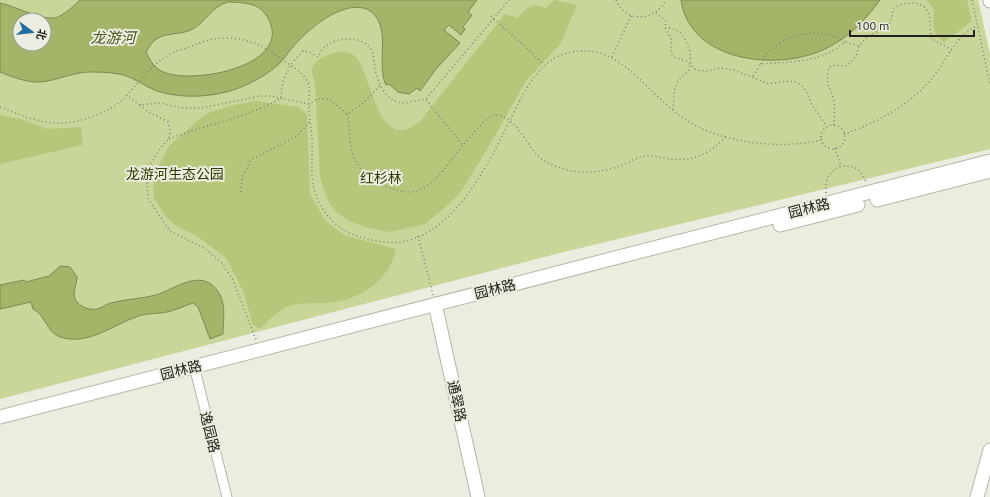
<svg xmlns="http://www.w3.org/2000/svg" width="990" height="497" viewBox="0 0 990 497" font-family="Ubuntu,'Noto Sans SC',sans-serif">
  <style>
    .green { fill: #c8d799; fill-rule: evenodd }
    .forest { fill: #b6c77b }
    .water { fill: #a4b569; stroke: #7d8952; fill-rule: evenodd }
    .lines { fill: none; stroke-linecap: round; stroke-linejoin: round }
    .street-casing { stroke: #b4b8aa; stroke-width: 11 }
    .secondary-casing { stroke: #b4b8aa; stroke-width: 15 }
    .path { stroke: #7c7e75; stroke-width: 1.5; stroke-dasharray: 1 3; stroke-linecap: butt }
    .street { stroke: #fff; stroke-width: 9 }
    .secondary { stroke: #fff; stroke-width: 13 }
    .labels { text-anchor: middle; dominant-baseline: central; stroke-width: 4; stroke-linejoin: round; paint-order: stroke }
    .park-label { font-size: 14px; fill: #303900; stroke: #eaeddf }
    .street-label { font-size: 14px; fill: #21221d; stroke: #eaeddf }
    .water-label { font-size: 15px; font-style: italic; fill: #4b561f; stroke: #eaeddf }
  </style>
  <rect width="100%" height="100%" fill="#eaeddf"/>
  <path class="green" d="M0,0H978L990,54V149L556,254L0,399ZM20,20H44V44H20Z"/>
  <path class="forest" d="M555,0L577,5L561,43L526,81L489,146L460,193L441,211L425,224L390,232L368,228L349,221L335,211L327,199L320,177L315,84C314,79 311,73 312,69C314,57 345,45 356,57C372,76 379,159 421,120L505,14L518,18L523,11L534,5L546,8Z
    M926,0H967L972,21L944,42C931,34 933,23 934,9Z
    M256,101L298,107L307,114L310,194L325,220L344,235L396,249C391,278 363,298 335,302C321,304 306,302 292,305C280,308 269,320 260,329L253,325L243,291L226,258L197,236L175,225L166,217L154,198L153,187L156,171L169,146L197,121L208,113L230,106Z
    M0,115L21,119L47,129L81,127L83,145L0,164Z"/>
  <path class="water" d="M80,0H477L468,12L472,15L463,27L465,29L461,35L449,25L444,30L460,43L436,69L420,91L417,88L409,94L398,92L389,84L386,85C375,62 394,24 367,9C341,0 307,30 292,48C287,53 284,60 279,64C270,72 259,79 248,84C222,97 185,100 157,91C146,87 136,79 124,75C115,73 104,72 94,72C76,71 59,80 41,82C28,83 12,77 0,72V3C16,6 47,24 60,16C67,12 74,6 80,0ZM228,2C246,3 260,2 269,20C292,67 189,86 161,71C153,66 150,60 146,52C149,48 152,42 155,40C165,32 180,35 191,30C206,23 210,7 228,2ZM20,20H44V44H20Z
    M681,0H880C865,21 847,39 823,50C776,71 690,62 681,0Z
    M60,266L70,267L77,277C77,282 74,289 74,295C75,305 88,311 97,309C102,308 106,304 111,303C125,299 141,299 156,295C175,289 200,268 217,290C227,303 223,319 223,334L210,339L198,307L193,303C184,306 176,310 167,312C157,314 145,313 136,317C113,325 88,346 60,337C46,332 46,315 33,309L31,302L0,309V285L24,280L26,282L49,276Z"/>
  <g class="lines">
    <defs>
      <path id="street" d="M194,366L227,497"/>
      <path id="secondary" d="M990,0V1
        M877,200L990,171
        M780,225L858,205
        M435,304L478,497
        M0,417L990,161
        M977,497L990,450"/>
    </defs>
    <use href="#street" class="street-casing"/>
    <use href="#secondary" class="secondary-casing"/>
    <path class="path" d="M616,0C626,24 655,21 666,0
      M972,0L990,84
      M656,13L666,21L665,28L671,38V53L674,57L686,61L696,70L707,71L720,68L734,70L769,84L786,81L795,82L802,86L808,94L811,103L827,127
      M491,16L544,64
      M665,28C668,28 672,28 674,29C686,33 693,55 690,66C689,74 680,76 677,83C673,91 674,101 673,110
      M612,57L631,16
      M761,64C762,58 767,53 772,49C793,32 821,27 845,42
      M753,76L761,64C792,61 819,64 845,42L859,46
      M126,95L140,105L160,103L183,108H201L260,96H270L309,104L317,99H329L347,114L361,105L380,86
      M426,100L463,145C470,138 486,115 496,115C520,117 527,152 546,162C571,175 597,175 622,165C630,162 637,157 645,156C653,155 661,158 669,159C691,162 712,154 726,136
      M140,105L147,111L168,122L170,130L169,139L162,146L151,163L147,185L148,199L170,231L204,248L222,263L233,280L256,340
      M0,107C33,120 56,130 91,117C102,113 112,109 121,101C138,85 152,62 174,52C179,50 185,49 190,47C202,42 214,37 228,38C249,39 262,45 279,57C289,65 302,70 308,83C311,90 308,97 309,105C309,116 311,127 312,138C313,154 310,173 314,189C318,207 334,228 352,234C367,240 385,244 401,242C457,233 490,160 512,116C523,94 536,66 559,56C616,32 646,95 686,120C722,143 781,150 821,140
      M347,114C351,129 348,143 354,157C359,169 371,182 384,186C391,188 398,191 405,192C431,194 449,162 463,145
      M834,125C834,118 835,109 834,102C832,87 824,87 829,67L836,65L847,66L853,60L857,54L859,46L868,36L885,29L890,23L894,8C905,1 924,0 929,14C931,22 929,31 932,39L952,50
      M821 137a12 12 0 1 1 24 0a12 12 0 1 1-24 0Z
      M844,134C874,124 906,107 928,83C944,66 955,34 978,26
      M169,139C206,124 246,119 281,98C282,76 288,67 303,51L309,52L318,57C320,53 322,49 325,47C336,37 360,35 370,48C374,53 374,62 375,69C377,83 387,103 404,103C411,102 419,100 426,99L509,0
      M835,148L841,166
      M241,192L242,178L251,160L297,136L311,120
      M826,193C824,180 829,171 841,166C855,166 861,168 866,182
      M418,236L433,295"/>
    <use href="#street" class="street"/>
    <use href="#secondary" class="secondary"/>
  </g>
  <g class="labels">
    <g class="park-label">
      <text x="175" y="174">龙游河生态公园</text>
      <text x="381" y="178">红杉林</text>
    </g>
    <g class="street-label">
      <text transform="translate(809 208) rotate(-14)">园林路</text>
      <text transform="translate(495 289) rotate(-14)">园林路</text>
      <text transform="translate(181 370) rotate(-14)">园林路</text>
      <text transform="translate(457 401) rotate(78)">通翠路</text>
      <text transform="translate(210 432) rotate(76)">逸园路</text>
    </g>
    <g class="water-label">
      <text x="113" y="37">龙游河</text>
    </g>
  </g>
  <g transform="translate(32 32) rotate(105)"><circle r="19" fill="#eaeddf" stroke="#9a9c91"/>
  <path d="M0-3L7 15L0 10L-7 15Z" fill="#206d9f"/>
  <text y="-6" font-size="11" font-weight="bold" text-anchor="middle" fill="#21221d">北</text>
  </g>
  <path d="M850 30v6h124v-6" fill="none" stroke="#21221d" stroke-width="2"/>
  <text x="856" y="30" font-size="12" fill="#21221d" stroke="#eaeddf" stroke-width="3" paint-order="stroke">100 m</text>
</svg>
